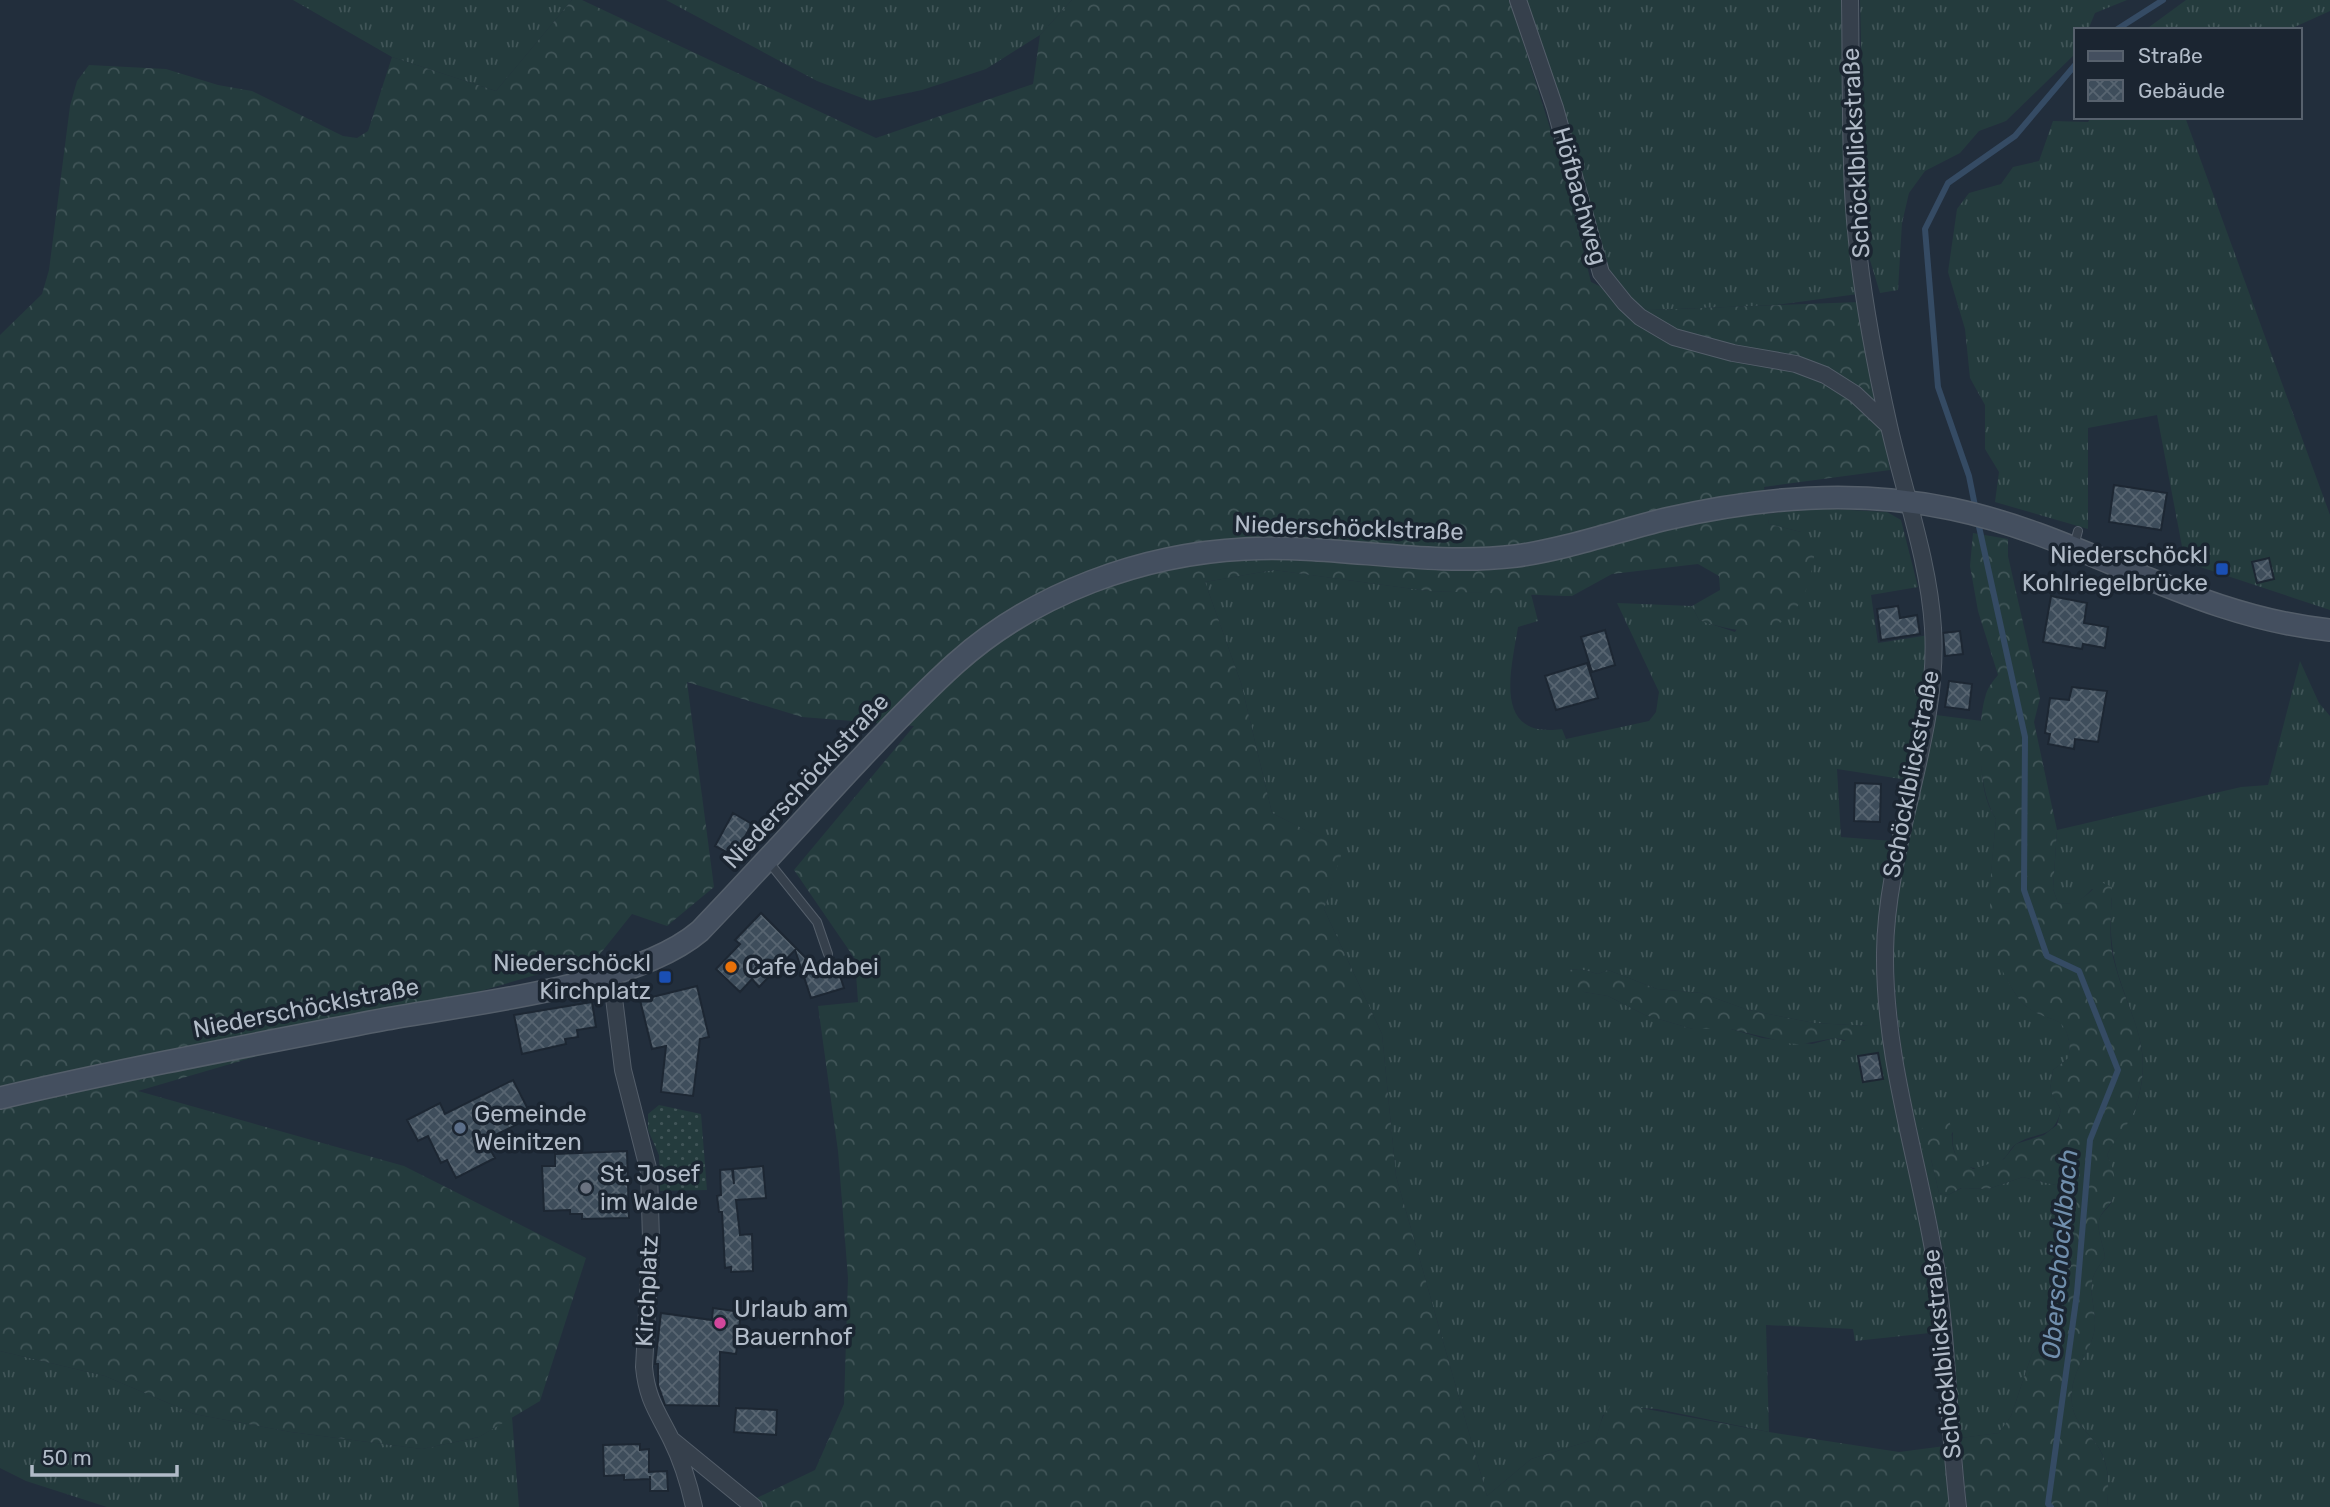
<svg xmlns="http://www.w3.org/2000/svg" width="2330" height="1507" viewBox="0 0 2330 1507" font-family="Rubik,sans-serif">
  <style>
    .grass { fill: url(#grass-tufts); fill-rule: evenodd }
    .forest { fill: url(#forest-crowns) }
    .park { fill: url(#park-dots) }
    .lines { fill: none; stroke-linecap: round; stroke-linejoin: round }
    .stream { stroke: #354b64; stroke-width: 6 }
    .building { fill: url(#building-cross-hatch); stroke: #1d2733; stroke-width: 2 }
    .service-casing { stroke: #545e6a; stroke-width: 10 }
    .minor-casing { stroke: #545e6a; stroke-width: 18 }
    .secondary-casing { stroke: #545e6a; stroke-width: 24 }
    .service { stroke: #36404c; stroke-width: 8 }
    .minor { stroke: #36404c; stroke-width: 16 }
    .secondary { stroke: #444f5f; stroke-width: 21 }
    .transit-dot { fill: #1a4fb4; stroke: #1b2531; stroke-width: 2.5 }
    .food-dot { fill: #e8710a; stroke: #1b2531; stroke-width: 2.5 }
    .service-dot { fill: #5c6f8a; stroke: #1b2531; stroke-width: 2.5 }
    .worship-dot { fill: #6b7280; stroke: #1b2531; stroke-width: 2.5 }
    .hotel-dot { fill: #d1479c; stroke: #1b2531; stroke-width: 2.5 }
    .labels { text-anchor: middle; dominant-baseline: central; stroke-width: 7; stroke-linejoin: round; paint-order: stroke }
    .street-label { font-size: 24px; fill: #b1bbc8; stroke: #1b2531 }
    .poi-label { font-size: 24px; fill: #b1bbc8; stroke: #1b2531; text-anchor: start }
    .water-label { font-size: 26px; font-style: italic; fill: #708eac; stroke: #1b2531 }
  </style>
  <defs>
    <pattern id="grass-tufts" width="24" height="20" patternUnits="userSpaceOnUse" patternTransform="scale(1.75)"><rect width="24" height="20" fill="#243b3d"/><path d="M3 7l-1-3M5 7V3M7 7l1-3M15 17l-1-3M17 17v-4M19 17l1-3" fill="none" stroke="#415558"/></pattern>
    <pattern id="forest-crowns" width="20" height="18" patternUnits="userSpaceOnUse" patternTransform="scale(1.75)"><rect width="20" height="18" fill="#243b3d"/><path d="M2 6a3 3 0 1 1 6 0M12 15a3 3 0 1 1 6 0" fill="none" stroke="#415558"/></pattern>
    <pattern id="park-dots" width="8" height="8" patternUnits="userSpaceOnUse" patternTransform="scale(1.75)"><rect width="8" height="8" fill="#243b3d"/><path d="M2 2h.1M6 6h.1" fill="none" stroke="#415558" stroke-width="1.8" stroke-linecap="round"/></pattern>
    <pattern id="building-cross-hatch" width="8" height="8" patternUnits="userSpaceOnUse" patternTransform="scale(1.75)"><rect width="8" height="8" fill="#3e4d5b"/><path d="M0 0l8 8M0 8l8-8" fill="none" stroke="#586571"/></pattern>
  </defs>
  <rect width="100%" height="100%" fill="#222e3c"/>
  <path class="grass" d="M293,0H572L496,91L392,57Z
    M666,0H1072L1040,35L986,69L922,90L870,101L817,81Z
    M1525,0H1843L1858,294L1777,305L1649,310L1622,297L1608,274Z
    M1860,0H2127L2095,13L2088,30H2076V53L2006,121L1979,131L1960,153L1925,171L1909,193L1902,223L1898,290L1880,293L1866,247Z
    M2186,0H2330V11L2288,30H2145Z
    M2091,117H2185L2330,515V610L2185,562L2157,415L2088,428V529L1995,502L1999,472L1985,449V405L1970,378L1965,329L1948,272L1957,209L1969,193L2001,184L2013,167L2039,161L2053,121L2088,122Z
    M1813,508L1887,512L1901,520L1918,587L1871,595L1878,643L1929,635L1928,675L1908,780L1837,769L1841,837L1892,841L1881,929L1939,1332L1855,1341L1853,1329L1766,1325L1769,1432L1657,1409L1641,1408L1603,1415L1596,1439L1531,1459L1487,1496L1396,1176L1382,1034L1324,909L1342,849L1272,813L1241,683L1205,582L1274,570L1428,591L1531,594L1538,621L1518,627C1511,671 1492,739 1562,729L1566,739L1649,721L1656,712L1659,692L1617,603L1692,606L1699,620L1735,632L1801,532L1769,524L1767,514ZM1580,969L1598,974L1608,970L1657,989L1701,993L1748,1010L1814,1023L1869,1026L1844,1041L1835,1038L1812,1044L1762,1038L1731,1029H1693L1645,1015L1608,996L1584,992L1569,970Z
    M2300,661L2319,703L2330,716V1507H2107C2109,1485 2110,1464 2097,1445C2087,1431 2074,1422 2072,1404C2068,1369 2095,1351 2095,1323C2094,1293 2083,1284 2105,1258C2104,1245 2097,1234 2099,1221C2100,1213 2107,1210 2111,1203C2117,1189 2113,1167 2107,1155C2114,1139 2129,1124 2135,1109C2153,1056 2137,1031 2121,983C2111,954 2109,928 2112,898L2092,889C2081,901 2074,906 2058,903L2053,889L2057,830L2241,787L2268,785Z
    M1936,715L1982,721C1982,754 1977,791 1996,819C1992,868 1983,923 2003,970C2007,979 2017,1000 2026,1006C2050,1026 2070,1009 2070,1057L2053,1070L2050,1090L2061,1110C2053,1141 2038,1130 2016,1144C2010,1148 2008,1156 2002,1160C1974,1178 1949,1165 1953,1132L1931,1159L1939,1193L1948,1195L1962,1188L1988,1189L2023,1177L2060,1186L2073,1195L2075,1205L2060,1242L2063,1311L2057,1325L2032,1354L2011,1416L1999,1433L1960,1438C1956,1376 1953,1314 1943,1253C1925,1153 1894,1057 1894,955C1894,873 1919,794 1936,715Z
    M0,1351L105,1376L194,1414L291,1432L422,1449L479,1437L512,1417L519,1507H107L26,1481L0,1468Z"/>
  <path class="forest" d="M572,0H582L876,138L1033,84L1040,35L1072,0H1510L1565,176L1591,282L1649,310L1860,302L1890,470L1764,487L1769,524L1801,532L1815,546C1809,624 1770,646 1699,620L1692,606L1720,590L1719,576L1698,564L1612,574L1572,596H1565L1428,591L1274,570L1205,582L1241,683L1272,813L1343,849L1324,909L1382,1034L1396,1176L1487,1496L1531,1459L1596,1439C1602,1417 1606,1399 1633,1398L1641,1408L1769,1432L1899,1452L1945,1446L1951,1507H738L815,1470L844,1404L848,1278L838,1151L818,1006L858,1002L855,959L794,870L914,726L802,717L687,682L714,887L667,926L632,914L592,964L546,972L138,1091L404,1166L586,1258L540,1401L479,1437L422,1449L291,1432L194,1414L105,1376L0,1351V335L42,294L49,270L70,106L77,81L89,65L166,69L218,85L252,91L343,136L357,138L368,131L392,57L496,91Z
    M1973,533L2008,539V556L2040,698L2034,722L2057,830L2053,889L2058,903C2078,907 2087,894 2101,882L2112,887C2112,911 2108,933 2113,957C2127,1016 2157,1044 2135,1109C2130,1124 2114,1139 2107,1155C2114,1169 2119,1187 2111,1202C2107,1209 2100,1213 2099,1221C2097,1234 2104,1245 2105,1258C2083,1284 2094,1293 2095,1323C2095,1351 2068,1369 2072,1404C2074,1422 2087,1431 2097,1445C2110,1465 2109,1485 2107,1507H1967L1960,1438L1999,1433L2011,1416L2032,1354L2057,1325L2063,1311L2060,1242L2075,1206L2073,1195L2060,1186L2023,1177L1988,1189L1961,1188L1948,1195L1939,1193L1931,1159L1923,1150L1920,1135L1923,1125L1936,1116L1949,1119C1956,1145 1945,1153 1973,1169L2004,1159L2016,1144L2044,1135L2057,1125L2061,1110L2050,1090L2053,1070L2070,1057C2070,1009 2049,1026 2026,1006C2017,1000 2007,979 2002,970C1982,922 1992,869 1996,819C1978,792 1976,726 1986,694C1988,687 1994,680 1998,675L1978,611L1970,566Z
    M1580,969L1598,974L1608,970L1657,989L1701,993L1748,1010L1814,1023L1869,1026L1873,1031L1872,1039L1857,1043L1835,1038L1796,1045L1731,1029H1693L1645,1015L1608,996L1584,992L1573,986L1569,970Z"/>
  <path class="park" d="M659,1105L701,1114L707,1190L660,1191L659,1155L648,1130V1114Z"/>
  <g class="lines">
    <path class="stream" d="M2116,30L2163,0
      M1976,511L1969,476L1938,387L1925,229L1948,183L2015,136L2076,64
      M1978,522L2025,737L2024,890L2047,956L2079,971L2118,1070L2090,1140L2077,1293L2048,1504L2051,1507"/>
  </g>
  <path class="building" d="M2114,485L2167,493L2161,530L2109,522Z
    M2269,558L2274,579L2257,583L2252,562Z
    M2051,596L2087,603L2084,623L2108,627L2105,648L2083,644L2082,649L2043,642Z
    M1898,606L1900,618L1917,615L1920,634L1881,640L1877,609Z
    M1605,630L1615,665L1592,672L1581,637Z
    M1960,631L1963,654L1945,656L1943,633Z
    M1587,663L1598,698L1556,710L1545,676Z
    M1949,681L1972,684L1969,710L1945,707Z
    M2072,687L2107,691L2098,742L2075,739L2074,749L2048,744L2050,734L2045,733L2050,698L2069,700Z
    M1855,783L1881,784L1880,822L1854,821Z
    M733,813L752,824L734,856L715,846Z
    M761,913L813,965L834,958L844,988L811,998L795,950L759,987L752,979L740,992L716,969L740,944L735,940Z
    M697,986L709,1037L700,1039L693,1096L661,1092L666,1046L652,1049L640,1000Z
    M592,1002L596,1027L577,1030L578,1037L565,1039L566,1044L522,1054L514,1015Z
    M1878,1053L1883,1079L1863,1082L1858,1056Z
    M513,1080L532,1117L485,1140L495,1158L456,1178L447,1160L441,1163L428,1136L418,1141L407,1120L440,1103L445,1114Z
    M627,1151L629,1218L582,1219V1214H570V1210L544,1211L542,1166H555V1154Z
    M763,1166L766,1198L736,1200L740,1235L752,1234L753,1271L731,1272V1267L725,1268L722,1212H719L717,1196L721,1195L720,1170L732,1169L734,1184L733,1169Z
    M713,1308L741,1312L736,1354L720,1352L719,1406L665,1405L658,1385V1364H655L661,1313L712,1320Z
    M736,1408L777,1410L776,1435L734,1432Z
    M640,1444V1450L649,1449V1472L667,1471L668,1491H650V1476V1479L624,1480V1475L604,1476L603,1445Z"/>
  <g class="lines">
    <defs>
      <path id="service" d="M2074,546L2078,531
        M768,861L817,922L828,954"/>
      <path id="minor" d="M1518,0L1555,108L1601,273L1625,303L1640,317L1674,337L1733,353L1796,364L1825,375L1855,394L1889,426
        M1850,0C1851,64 1850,128 1853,192C1857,265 1873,355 1889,426C1904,492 1929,561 1933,628C1940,736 1886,843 1885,953C1884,1057 1917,1154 1934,1255C1948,1338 1948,1423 1958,1507
        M611,974L623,1070L649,1172L651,1239L644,1367C647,1399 657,1411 671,1439C681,1459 689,1484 694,1507
        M672,1440L754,1507"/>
      <path id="secondary" d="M0,1098C128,1068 257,1044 386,1019C473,1003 634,987 700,931C750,879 799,825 848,772C883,735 918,697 956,663C1034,593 1143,554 1245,549C1336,544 1426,567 1516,556C1567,549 1617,531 1666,519C1761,497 1856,489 1952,509C2086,537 2190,616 2330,630"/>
    </defs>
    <use href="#service" class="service-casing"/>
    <use href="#minor" class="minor-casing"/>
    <use href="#secondary" class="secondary-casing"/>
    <use href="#service" class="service"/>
    <use href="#minor" class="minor"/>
    <use href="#secondary" class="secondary"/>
  </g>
  <g class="transit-dot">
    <rect x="2215" y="562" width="14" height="14" rx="3.5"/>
    <rect x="658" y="970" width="14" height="14" rx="3.5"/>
  </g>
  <circle class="food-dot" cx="731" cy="967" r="7"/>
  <circle class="service-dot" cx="460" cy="1128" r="7"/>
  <circle class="worship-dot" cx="586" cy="1188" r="7"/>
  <circle class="hotel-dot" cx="720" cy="1323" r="7"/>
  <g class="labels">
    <g class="street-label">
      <text transform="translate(1856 153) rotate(-93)">Schöcklblickstraße</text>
      <text transform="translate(1580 196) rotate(74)">Höfbachweg</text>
      <text transform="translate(1349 528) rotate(2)">Niederschöcklstraße</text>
      <text transform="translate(1911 774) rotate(-79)">Schöcklblickstraße</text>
      <text transform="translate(806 781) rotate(-47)">Niederschöcklstraße</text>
      <text transform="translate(306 1008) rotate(-11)">Niederschöcklstraße</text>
      <text transform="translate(647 1291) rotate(-87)">Kirchplatz</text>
      <text transform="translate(1942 1354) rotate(-96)">Schöcklblickstraße</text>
    </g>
    <g class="poi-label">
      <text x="2208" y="555" text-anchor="end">Niederschöckl<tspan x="2208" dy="28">Kohlriegelbrücke</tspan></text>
      <text x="651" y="963" text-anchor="end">Niederschöckl<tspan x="651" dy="28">Kirchplatz</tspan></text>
      <text x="745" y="967">Cafe Adabei</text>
      <text x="474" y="1114">Gemeinde<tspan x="474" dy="28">Weinitzen</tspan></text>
      <text x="600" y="1174">St. Josef<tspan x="600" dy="28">im Walde</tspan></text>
      <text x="734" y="1309">Urlaub am<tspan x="734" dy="28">Bauernhof</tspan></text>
    </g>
    <g class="water-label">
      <text transform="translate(2060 1254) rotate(-85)">Oberschöcklbach</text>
    </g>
  </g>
  <rect x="2074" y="28" width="228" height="91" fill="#1b2531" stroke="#57616d" stroke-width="2"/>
  <rect x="2088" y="51" width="35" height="10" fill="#444f5f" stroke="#57616d" stroke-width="2"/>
  <text x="2138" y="63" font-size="21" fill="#b1bbc8">Straße</text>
  <rect x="2088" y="80" width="35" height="21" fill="url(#building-cross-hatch)" stroke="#57616d" stroke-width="2"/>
  <text x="2138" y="98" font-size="21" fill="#b1bbc8">Gebäude</text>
  <path d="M32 1465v10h145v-10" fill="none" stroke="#b1bbc8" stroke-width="3.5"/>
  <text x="42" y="1465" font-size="21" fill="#b1bbc8" stroke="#1b2531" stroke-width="5" paint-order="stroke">50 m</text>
</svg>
